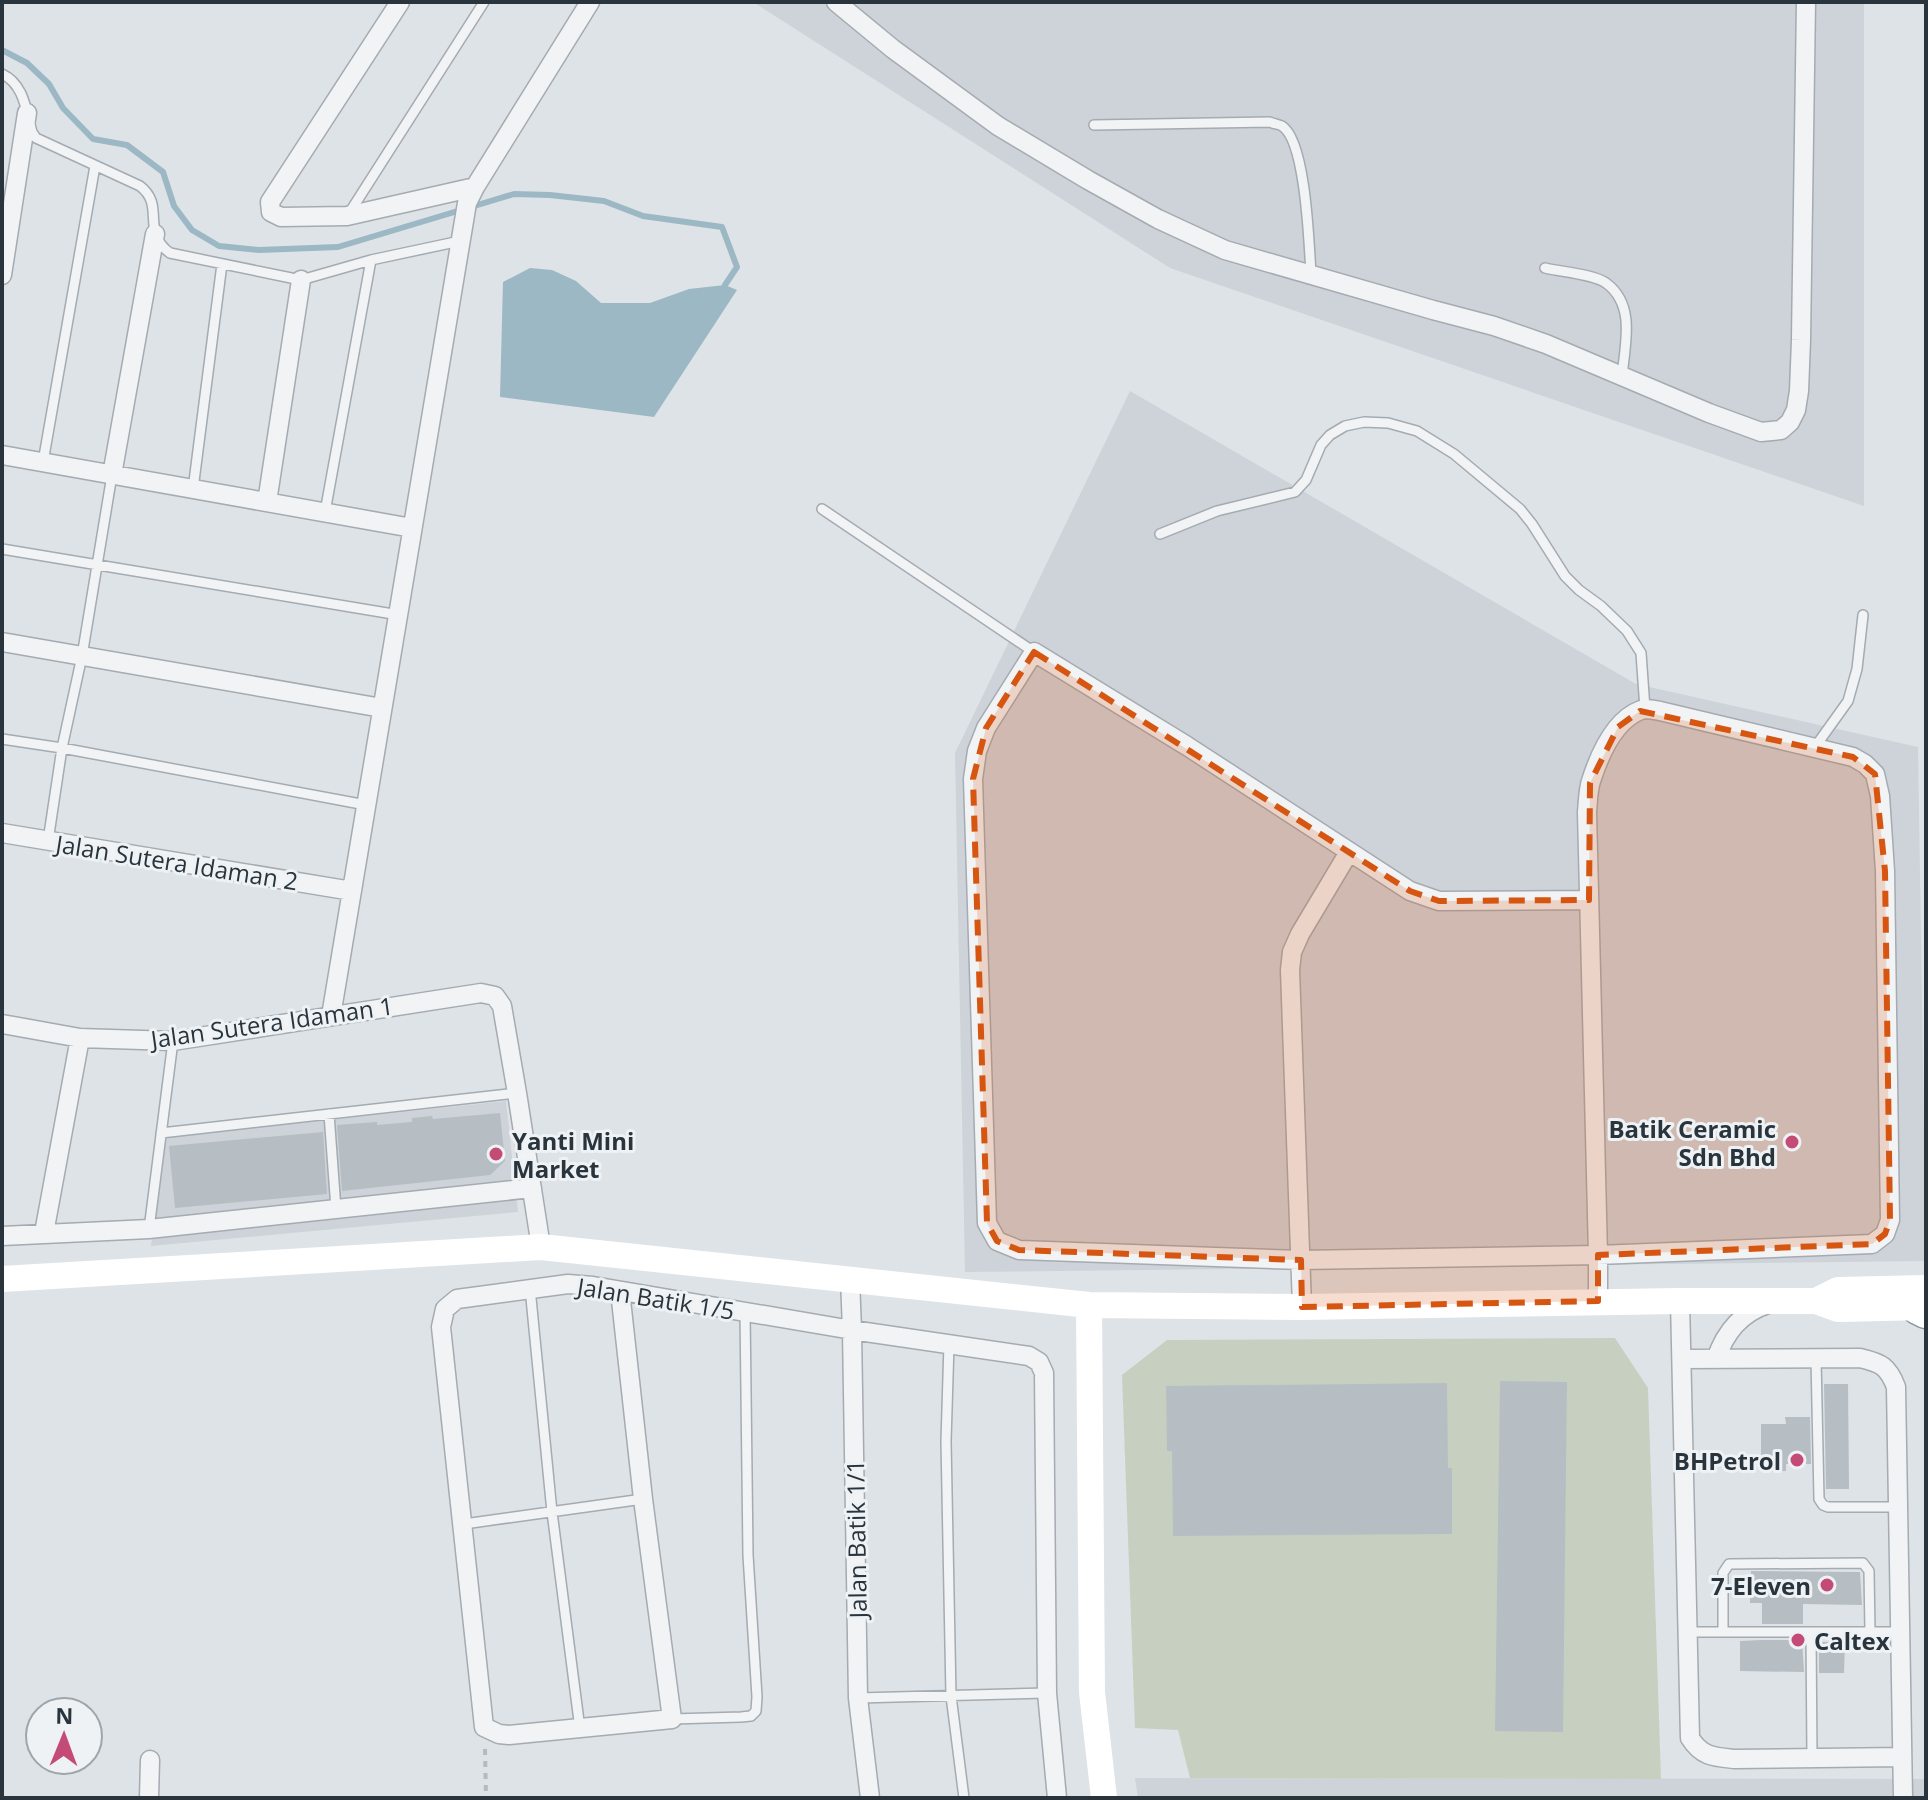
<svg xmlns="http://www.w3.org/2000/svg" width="1928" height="1800" viewBox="0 0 1928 1800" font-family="'Open Sans',sans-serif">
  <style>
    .built { fill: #cdd3d9 }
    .green { fill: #c7d0c0 }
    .water { fill: #9cb8c5 }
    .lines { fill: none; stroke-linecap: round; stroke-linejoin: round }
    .stream { stroke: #9cb8c5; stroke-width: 6 }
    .building { fill: #b6bec3 }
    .lane-casing { stroke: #a4abb1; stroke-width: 12 }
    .street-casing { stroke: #a4abb1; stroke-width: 21 }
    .highway-casing { stroke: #87949c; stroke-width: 37 }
    .path { stroke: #b5babe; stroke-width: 4; stroke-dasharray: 6 6; stroke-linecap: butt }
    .lane { stroke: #f1f3f5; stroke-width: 9 }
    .street { stroke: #f1f3f5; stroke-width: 18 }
    .secondary { stroke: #fff; stroke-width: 26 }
    .highway { stroke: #fff; stroke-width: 34 }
    .marked { fill: #d55511; fill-opacity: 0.2; stroke: #d55511; stroke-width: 6; stroke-dasharray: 16 10; stroke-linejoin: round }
    .poi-dot { fill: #c44b75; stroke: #eef2f5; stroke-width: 3 }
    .labels { text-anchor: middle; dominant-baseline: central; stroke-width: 6; stroke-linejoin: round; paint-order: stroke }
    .street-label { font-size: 24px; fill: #29343d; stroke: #eef2f5 }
    .poi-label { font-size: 24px; font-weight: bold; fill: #29343d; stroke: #eef2f5; text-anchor: end }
  </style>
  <rect width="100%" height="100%" fill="#dee3e7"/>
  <path class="built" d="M753,2H1864V506L1170,268Z
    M1130,391L1636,684L1918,747L1926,1261L965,1272L955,753Z
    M506,1101L518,1212L151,1246L166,1137Z
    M1135,1778L1926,1779V1798H1138Z"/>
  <path class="green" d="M1615,1338L1648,1388L1661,1779L1190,1778L1178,1730L1135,1728L1122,1375L1167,1340Z"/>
  <path class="water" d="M530,268L552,270L576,281L601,303H650L689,289L725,285L737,290L654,417L500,397L503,282Z"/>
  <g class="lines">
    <path class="stream" d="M2,50L27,63L49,84L63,108L93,139L127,145L163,172L174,206L192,230L219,246L259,250L338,247L461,210
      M471,207L514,194L550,195L604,201L643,216L722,227L737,267L725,285"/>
  </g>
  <path class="building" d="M500,1113L505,1161L490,1175L342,1191L337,1125L377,1122V1125L412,1122V1118L432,1116L433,1119Z
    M323,1132L327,1194L175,1208L169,1146Z
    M1500,1381L1567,1382L1563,1732L1495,1731Z
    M1447,1383L1448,1468H1452V1534L1173,1536L1172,1451H1167L1166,1386Z
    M1824,1384H1848L1849,1489H1826Z
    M1785,1417H1810L1811,1464H1786V1471L1761,1472V1424H1786Z
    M1751,1571L1860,1572L1862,1605L1803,1604V1624H1762V1603H1750Z
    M1761,1640H1802L1804,1672L1740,1671V1641Z
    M1819,1642H1845L1844,1673H1819Z"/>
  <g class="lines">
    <defs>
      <path id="lane" d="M2,74C24,84 26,110 32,132L36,138L140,186C166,206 140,231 170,253L301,280L371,260L460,241
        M1094,125L1270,122C1274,124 1278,124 1282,126C1306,141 1309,245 1311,274
        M348,215L484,2
        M1545,268C1562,272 1593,274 1606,283C1636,305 1625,344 1622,376
        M43,462L95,166
        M193,489L222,264
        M822,509L1034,652
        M325,512L371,260
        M1160,534L1217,511L1295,492L1306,480L1321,445L1330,435L1345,426L1364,422L1388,423L1417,431L1454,454L1520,509L1532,524L1565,576L1579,590L1601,606L1627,631L1641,653L1645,709
        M2,549L399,615
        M2,739L62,748L366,805
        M1815,747L1848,701L1857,669L1863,615
        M48,841L62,748L82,656L112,475
        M329,1114L336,1209
        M161,1133L517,1093
        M149,1229L173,1041
        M530,1288L552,1512L580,1729
        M949,1344L946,1441L951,1696L964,1798
        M1816,1358L1819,1499L1823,1505L1828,1507H1898
        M464,1524L643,1499
        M1688,1632H1900
        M1723,1632V1573L1729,1564L1863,1563L1869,1571L1870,1632
        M1811,1632L1812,1758
        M858,1698L1047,1693
        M672,1719L741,1717L751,1716L756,1711L757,1697L748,1555L745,1311"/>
      <path id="street" d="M400,2L270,202L271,212L281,217L347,216L475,187
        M836,2L893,49L998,126L1088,180L1158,219L1225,250L1433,310L1494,326L1546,344L1709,413L1761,432L1781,430L1790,422L1796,410L1799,391L1801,340L1806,2
        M2,275L27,113
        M2,455L412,528
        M112,475L155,234
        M267,502L301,280
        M2,642L382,708
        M2,833L352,891
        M1589,900L1439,901L1410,891L1187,746L1034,652L986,728L977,751L973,779L987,1223L997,1241L1019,1250L1301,1260L1598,1255L1872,1244L1885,1234L1890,1220L1885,871L1880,796L1875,774L1865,764L1853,757L1660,711C1654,710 1647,708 1641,710C1614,720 1599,756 1591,781C1588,790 1588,802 1587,812L1598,1255V1301
        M331,1016L467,203L475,187L590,2
        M2,1024L80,1038L173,1041L481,993L495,996L502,1006L517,1093L541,1247
        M44,1233L80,1038
        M2,1236L149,1229L532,1188
        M850,1279L852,1330L858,1698L870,1798
        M620,1291L643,1499L672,1719L509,1735L499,1734L484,1727L441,1327L445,1309L457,1299L568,1284L593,1286L852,1330L1029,1356L1039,1362L1044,1373L1047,1693L1057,1798
        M1680,1301L1690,1738C1702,1757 1714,1757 1735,1759L1902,1757
        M1302,1307L1290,970L1292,952L1300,934L1349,852
        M1682,1359L1860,1358C1881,1363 1888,1366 1896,1387L1903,1798
        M1716,1359C1725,1333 1740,1313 1768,1304
        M149,1798L150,1760"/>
      <path id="highway" d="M1918,1307L1926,1311"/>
    </defs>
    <use href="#lane" class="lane-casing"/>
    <use href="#street" class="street-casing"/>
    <use href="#highway" class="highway-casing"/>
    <path class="path" d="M485,1749L486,1798"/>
    <use href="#lane" class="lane"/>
    <use href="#street" class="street"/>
    <path class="secondary" d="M2,1279L541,1247L1089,1305L1302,1307L1680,1301H1816L1838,1309L1926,1307
      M1816,1301L1838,1290L1926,1288
      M1089,1305L1092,1692L1104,1798"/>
    <use href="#highway" class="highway"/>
  </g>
  <path class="marked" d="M1034,652L1410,891L1439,901L1589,900L1590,783L1618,727L1640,711L1853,757L1875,774L1885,871L1890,1220L1885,1234L1872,1244L1598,1255V1301L1302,1307L1301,1260L1019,1250L997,1241L987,1223L973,779L986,728Z"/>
  <g class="poi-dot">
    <circle cx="1792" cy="1142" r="8"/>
    <circle cx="496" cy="1154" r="8"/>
    <circle cx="1797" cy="1460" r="8"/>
    <circle cx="1827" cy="1585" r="8"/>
    <circle cx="1798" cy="1640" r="8"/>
  </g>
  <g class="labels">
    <g class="street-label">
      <text transform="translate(177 862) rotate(9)">Jalan Sutera Idaman 2</text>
      <text transform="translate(272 1022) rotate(-8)">Jalan Sutera Idaman 1</text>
      <text transform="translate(656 1298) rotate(9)">Jalan Batik 1/5</text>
      <text transform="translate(856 1539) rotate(-91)">Jalan Batik 1/1</text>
    </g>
    <g class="poi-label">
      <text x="1776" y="1128">Batik Ceramic<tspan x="1776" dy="28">Sdn Bhd</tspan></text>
      <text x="512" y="1140" text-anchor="start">Yanti Mini<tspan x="512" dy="28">Market</tspan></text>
      <text x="1781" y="1460">BHPetrol</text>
      <text x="1811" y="1585">7-Eleven</text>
      <text x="1814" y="1640" text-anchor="start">Caltex</text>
    </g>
  </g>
  <rect width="1928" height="1800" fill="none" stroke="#29343d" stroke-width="8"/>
  <g transform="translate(64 1736) rotate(1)"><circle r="38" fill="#eef2f5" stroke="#9fa6ab" stroke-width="2"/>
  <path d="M0-6L14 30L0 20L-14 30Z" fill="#c44b75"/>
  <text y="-12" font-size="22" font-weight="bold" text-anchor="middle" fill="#29343d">N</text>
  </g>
</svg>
